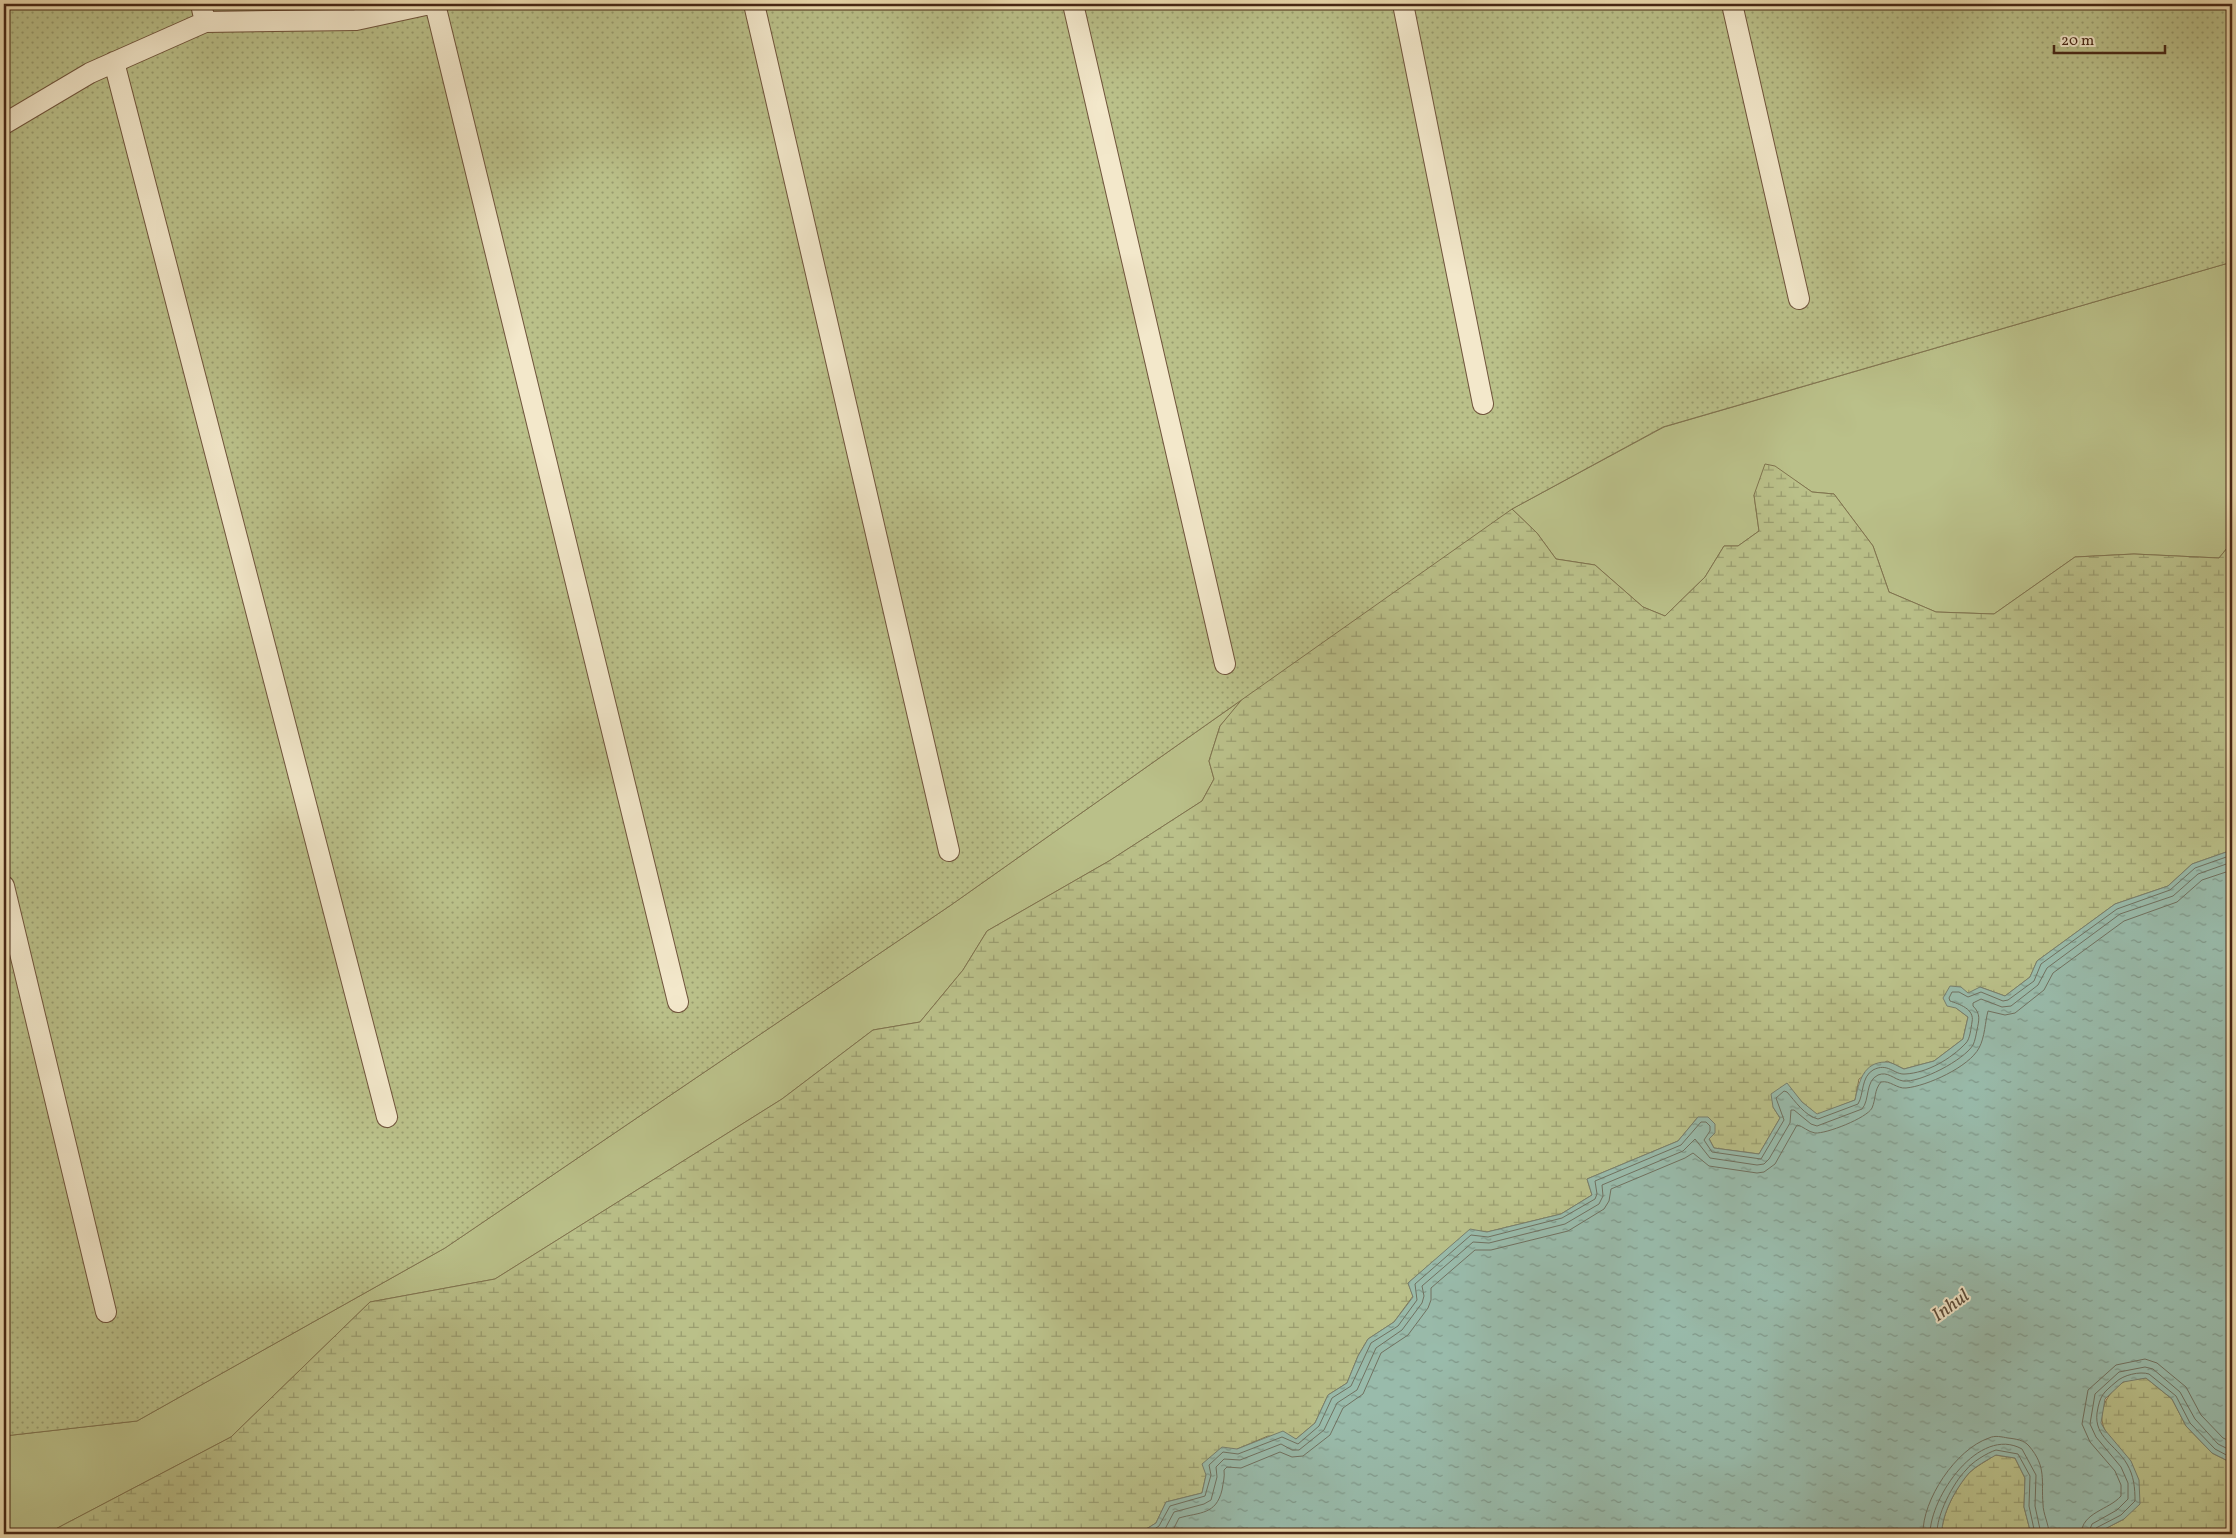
<svg xmlns="http://www.w3.org/2000/svg" width="2236" height="1538" viewBox="0 0 2236 1538" font-family="Vollkorn,serif">
  <style>
    .grass { fill: #bac089; stroke: #80744f }
    .wetland { fill: url(#wetland-marsh); stroke: #80744f }
    .garden { fill: url(#garden-dots); stroke: #80744f }
    .water { fill: url(#water-ripples); stroke: #78806f }
    .lines { fill: none; stroke-linecap: round; stroke-linejoin: round }
    .shore { stroke: #707160; stroke-width: 1 }
    .service-casing { stroke: #70543c; stroke-width: 22 }
    .service { stroke: #f3e8cb; stroke-width: 20 }
    .labels { text-anchor: middle; dominant-baseline: central; stroke-width: 4; stroke-linejoin: round; paint-order: stroke }
    .water-label { font-size: 19px; font-style: italic; fill: #5c4c3a; stroke: #f3e8cb }
  </style>
  <defs>
    <pattern id="wetland-marsh" width="20" height="14" patternUnits="userSpaceOnUse" patternTransform="scale(1.25)"><rect width="20" height="14" fill="#bac089"/><path d="M1 5h8M5 5V1M11 12h8M15 12V8" fill="none" stroke="#999c6f"/></pattern>
    <pattern id="garden-dots" width="8" height="8" patternUnits="userSpaceOnUse" patternTransform="scale(1.25)"><rect width="8" height="8" fill="#bac089"/><path d="M2 2h.1M6 6h.1" fill="none" stroke="#999c6f" stroke-width="1.8" stroke-linecap="round"/></pattern>
    <pattern id="water-ripples" width="26" height="14" patternUnits="userSpaceOnUse" patternTransform="scale(1.25)"><rect width="26" height="14" fill="#99bbab"/><path d="M2 4q2-2 4 0t4 0M15 11q2-2 4 0t4 0" fill="none" stroke="#7f988a"/></pattern>
  </defs>
  <rect width="100%" height="100%" fill="#ecdbaf"/>
  <filter id="stains"><feTurbulence type="fractalNoise" baseFrequency=".004" numOctaves="4"/><feColorMatrix values="0 0 0 0 .2 0 0 0 0 .09 0 0 0 0 .02 0 0 0 .5 -.17"/></filter>
  <radialGradient id="worn" r=".72"><stop offset=".6" stop-color="#630" stop-opacity="0"/><stop offset="1" stop-color="#630" stop-opacity=".3"/></radialGradient>
  <path class="grass" d="M2232,262V542L2219,558L2134,554L2075,557L1994,614L1936,612L1889,592L1873,546L1834,494L1812,492L1796,481L1754,495L1759,531L1738,546H1724L1705,577L1665,616L1643,607L1595,565L1556,559L1537,533L1512,509L1664,427Z
    M1243,699L1220,726L1209,761L1214,779L1202,801L1109,861L987,931L963,970L920,1022L873,1030L782,1099L495,1279L370,1302L231,1437L46,1534H4V1436L137,1421L445,1248L951,905Z"/>
  <path class="wetland" d="M1765,464L1775,466L1812,492L1834,494L1873,546L1889,592L1936,612L1994,614L2075,557L2134,554L2219,558L2232,542V850L2192,864L2168,886L2115,904L2037,961L2030,977L2005,996L1980,987L1956,1008L1968,1017L1963,1039L1934,1061L1904,1069L1887,1061L1859,1079L1855,1100L1817,1115L1802,1102L1786,1084L1773,1107L1780,1118L1759,1154L1714,1148L1698,1117L1678,1141L1587,1179L1592,1195L1561,1214L1487,1232L1470,1230L1408,1283L1413,1296L1394,1322L1368,1339L1358,1356L1347,1383L1328,1395L1315,1423L1296,1439L1268,1436L1237,1449L1206,1475L1202,1493L1166,1502L1156,1523L1138,1534H46L231,1437L370,1302L495,1279L782,1099L873,1030L920,1022L963,970L987,931L1109,861L1202,801L1214,779L1209,761L1220,726L1253,686L1416,565L1512,509L1537,533L1556,559L1595,565L1643,607L1665,616L1705,577L1724,546H1738L1759,531L1754,495Z
    M2146,1378L2172,1399L2186,1426L2212,1453L2232,1463V1534H2095L2124,1519L2105,1430C2096,1413 2107,1393 2122,1383C2128,1379 2139,1379 2146,1378Z
    M1995,1455L2015,1458L2025,1478L2024,1507L2031,1534H1942C1941,1515 1956,1488 1969,1473C1976,1466 1987,1461 1995,1455Z"/>
  <path class="garden" d="M4,4H2232V262L1663,427L1512,509L951,905L445,1248L137,1421L4,1436Z"/>
  <path class="water" d="M2232,850V1463L2212,1453L2186,1426L2172,1399L2146,1378L2123,1382L2105,1399L2101,1423L2105,1430L2131,1461L2139,1480L2140,1504L2124,1519L2095,1534H2031L2024,1507L2025,1478L2015,1458L1996,1455C1987,1460 1976,1466 1969,1473C1956,1488 1941,1515 1942,1534H1138L1156,1523L1166,1502L1202,1493L1206,1475L1202,1464L1222,1447L1237,1449L1283,1431L1296,1439L1315,1423L1328,1395L1347,1383L1358,1356L1368,1339L1394,1322L1413,1297L1408,1283L1470,1229L1487,1232L1561,1214L1592,1195L1587,1179L1678,1141L1698,1117H1708L1715,1124V1133L1709,1139L1714,1148L1759,1154L1780,1118L1773,1107L1771,1094L1787,1083L1802,1102L1817,1114L1855,1100C1859,1082 1863,1062 1886,1062C1892,1062 1899,1067 1904,1069L1934,1061L1963,1039L1968,1017L1956,1008L1947,1006L1943,998L1950,986L1961,987L1968,993L1980,987L2005,996L2030,977L2037,961L2115,904L2168,886L2192,864Z"/>
  <g class="lines">
    <path class="shore" d="M1147,1534L1159,1526L1170,1506L1205,1496L1211,1475L1209,1465L1223,1452L1238,1454L1282,1437L1298,1444L1319,1426L1332,1398L1351,1386L1371,1343L1398,1326L1417,1300L1415,1284L1471,1235L1488,1237L1562,1218L1595,1199L1597,1194L1595,1181L1681,1145L1701,1122H1706L1710,1126V1131L1704,1140L1712,1152L1761,1159L1784,1120L1776,1098L1784,1091L1787,1092C1795,1101 1805,1116 1818,1119L1858,1104C1864,1094 1861,1077 1873,1070C1888,1062 1894,1075 1905,1074C1927,1073 1951,1059 1966,1043C1970,1039 1971,1028 1972,1022C1975,1009 1959,1004 1950,1001L1949,998L1952,992H1959L1968,997L1981,992L2003,1001L2008,1000L2034,981L2041,964L2117,909L2170,890L2195,868L2232,855
      M1159,1534L1165,1529L1174,1512L1204,1504L1211,1500L1217,1477L1216,1467L1224,1459L1240,1460L1281,1444L1292,1450H1299L1324,1430L1337,1403L1357,1390L1376,1348L1402,1330L1422,1303L1424,1296L1422,1286L1473,1242L1489,1243L1565,1224L1599,1204L1603,1196L1602,1185L1683,1151L1695,1139L1710,1158L1757,1165L1764,1164L1769,1159L1790,1123L1791,1110H1794L1811,1124L1817,1126L1862,1109C1870,1100 1865,1081 1878,1075C1888,1071 1893,1079 1903,1081C1920,1083 1964,1060 1973,1045C1975,1041 1976,1035 1977,1030C1979,1020 1981,1014 1973,1006V1003L1981,999L2002,1007L2011,1006L2038,985L2047,968L2120,914L2173,896L2198,874L2232,862
      M1171,1534L1179,1518C1200,1512 1216,1515 1222,1490C1223,1483 1225,1477 1224,1470L1227,1467L1241,1468L1280,1452L1292,1457L1303,1456L1330,1435L1343,1408L1363,1394L1381,1353L1408,1335L1428,1308L1431,1300V1288L1475,1250H1491L1568,1231L1604,1209L1609,1201L1611,1189L1685,1158L1693,1153L1709,1166L1757,1173L1764,1172L1775,1164L1797,1125C1803,1126 1808,1132 1815,1133C1826,1134 1867,1118 1872,1108C1876,1099 1874,1090 1881,1082C1890,1080 1897,1089 1906,1088C1927,1086 1969,1067 1979,1048C1985,1037 1985,1022 1988,1011L2005,1015L2015,1013L2044,990L2053,973L2124,921L2177,902L2202,880L2232,870
      M1923,1534C1922,1500 1956,1449 1989,1438C1995,1435 2002,1437 2008,1438C2016,1439 2024,1440 2029,1446C2047,1467 2041,1481 2043,1504C2043,1514 2049,1524 2049,1534
      M1930,1534C1930,1497 1979,1425 2022,1449L2036,1475L2035,1506L2041,1534
      M1937,1534C1936,1516 1953,1483 1966,1470C1972,1462 1987,1453 1996,1450L2018,1454L2030,1476L2029,1506L2035,1534
      M2081,1534C2082,1512 2109,1510 2121,1496V1485L2115,1471L2090,1442L2082,1424L2088,1390L2116,1365L2145,1359L2157,1363L2186,1387L2201,1415L2223,1438L2232,1442
      M2088,1534L2092,1524L2117,1510L2128,1499V1483L2121,1467L2096,1437L2090,1424L2095,1394L2119,1372L2145,1367L2153,1369L2180,1392L2195,1419L2218,1444L2232,1451
      M2094,1534L2096,1528L2121,1515L2135,1501C2135,1488 2134,1476 2127,1464C2116,1445 2094,1437 2097,1413C2100,1395 2103,1393 2116,1382C2123,1375 2140,1371 2149,1374L2176,1396L2190,1423L2215,1449L2232,1458"/>
    <defs>
      <path id="service" d="M201,4L205,22
        M435,4L678,1002
        M754,4L949,851
        M1073,4L1225,664
        M1403,4L1483,404
        M1732,4L1799,299
        M114,62L387,1117
        M4,124L90,73L205,22L356,20L430,4
        M4,886L106,1312"/>
    </defs>
    <use href="#service" class="service-casing"/>
    <use href="#service" class="service"/>
  </g>
  <g class="labels">
    <g class="water-label">
      <text transform="translate(1951 1306) rotate(-36)">Inhul</text>
    </g>
  </g>
  <rect width="2236" height="1538" fill="none" stroke="#ecdbaf" stroke-width="20"/>
  <rect x="5" y="5" width="2226" height="1528" fill="none" stroke="#472715" stroke-width="2.5"/>
  <rect x="10" y="10" width="2216" height="1518" fill="none" stroke="#472715"/>
  <path d="M2054 45v8h111v-8" fill="none" stroke="#472715" stroke-width="2.5"/>
  <text x="2061" y="45" font-size="15" fill="#472715" stroke="#f3e8cb" stroke-width="4" paint-order="stroke">20 m</text>
  <rect width="100%" height="100%" filter="url(#stains)"/>
  <rect width="100%" height="100%" fill="url(#worn)"/>
</svg>
